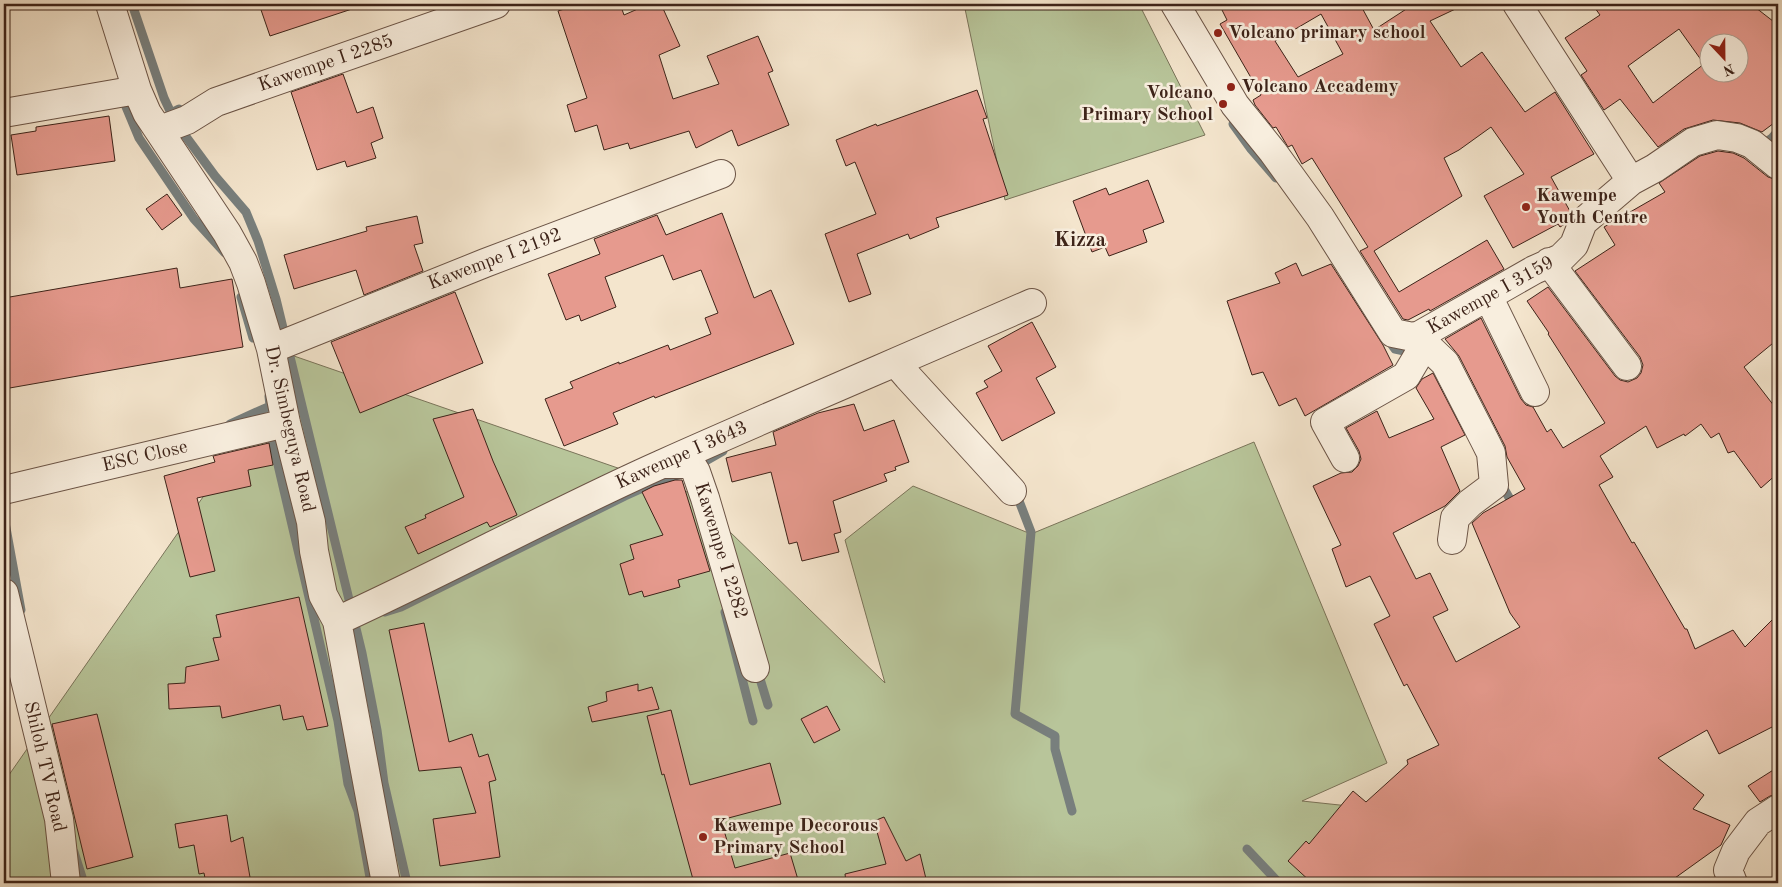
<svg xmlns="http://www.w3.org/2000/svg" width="1782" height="887" viewBox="0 0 1782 887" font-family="'Old Standard TT',serif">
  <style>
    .green { fill: #b8c59a; stroke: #7a745a }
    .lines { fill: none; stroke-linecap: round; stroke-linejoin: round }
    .stream { stroke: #787f7d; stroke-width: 9 }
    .building { fill: #e69a8e; stroke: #3d2319; fill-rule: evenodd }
    .street-casing { stroke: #6b5446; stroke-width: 30 }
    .street { stroke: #f8eede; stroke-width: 28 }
    .poi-dot { fill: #8f2418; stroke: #f8eede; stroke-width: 2 }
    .labels { text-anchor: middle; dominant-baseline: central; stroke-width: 5; stroke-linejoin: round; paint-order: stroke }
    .poi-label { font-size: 19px; font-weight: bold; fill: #3d2319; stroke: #f8eede; text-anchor: start }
    .street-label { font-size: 19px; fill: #3d2319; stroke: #f8eede }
    .quarter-label { font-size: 21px; font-weight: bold; fill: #3d2319; stroke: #f8eede }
  </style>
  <rect width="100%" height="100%" fill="#f4e5cd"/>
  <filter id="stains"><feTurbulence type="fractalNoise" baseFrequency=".004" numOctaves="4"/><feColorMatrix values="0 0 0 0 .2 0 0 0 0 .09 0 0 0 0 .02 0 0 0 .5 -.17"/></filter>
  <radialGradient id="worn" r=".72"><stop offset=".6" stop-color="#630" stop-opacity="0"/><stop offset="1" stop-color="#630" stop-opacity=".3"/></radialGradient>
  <path class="green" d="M964,4H1139L1205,135L1005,200Z
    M294,356L690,493L885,683L845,540L913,486L1031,534L1254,442L1387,763L1302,801L1508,823L1676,883H4V782L277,391Z"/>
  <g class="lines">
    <path class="stream" d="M132,4L164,98L171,113L179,109
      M117,103L124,102L139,138L194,219L225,253
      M1233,124L1251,149L1276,178
      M188,126L184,134L215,176L246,212L258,241L276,299L362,653L377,730L384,783L407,883
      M1759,147L1772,138L1778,131
      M241,297L253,338
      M1387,338L1395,349L1409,352L1415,349
      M230,424L270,406L269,396
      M271,435L338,721L348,784L358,811L371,883
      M695,467L723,451
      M1499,483L1503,487L1515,508
      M1016,493L1031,532L1015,714L1055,736V749L1072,811
      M4,517L21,610
      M385,612L401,607L625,496L654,483L681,474
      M725,612L753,721
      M757,669L768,705
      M1247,849L1279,883
      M74,852L82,877V883"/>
  </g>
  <path class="building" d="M259,4H354L355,8L270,36Z
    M580,4H620L624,15L649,4H661L680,46L659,55L673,99L719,84L707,56L758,36L773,71L768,73L789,125L738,146L732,130L696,148L689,131L630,149L628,143L604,150L597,125L575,132L567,105L587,98L558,11Z
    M1219,4H1360L1374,30L1414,4H1466L1430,21L1461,67L1482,52L1525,112L1555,92L1594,154L1551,177L1571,213L1565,224L1560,227L1558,224L1513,248L1484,196L1524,174L1491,127L1459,150L1444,158L1462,196L1374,251L1399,292L1487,240L1504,269L1430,311L1429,309L1408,320L1403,319L1360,251L1368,247L1312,158L1302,164L1292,145L1288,147L1276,127L1273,128L1255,105L1253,100L1261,95L1220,24L1227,20ZM1321,14L1343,54L1298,77L1275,41Z
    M1592,4H1751L1778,25V120L1762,132L1740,123L1713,120L1684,129L1658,147L1620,99L1604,110L1581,75L1587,71L1565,38L1600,15ZM1679,29L1704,64L1653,103L1628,66ZM1710,42H1740V72H1710Z
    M343,74L357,113L373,107L383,138L371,143L376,158L347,167L345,161L317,170L291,92Z
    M977,90L987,118L983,119L1008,195L936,218L939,227L910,239L908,234L857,254L871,294L849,302L825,234L876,214L855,162L846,166L836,140L876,124L877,126Z
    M109,116L115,161L17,175L11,135L36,131V127Z
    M1718,151L1733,153L1744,158L1768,177L1778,180V339L1744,367L1778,411V473L1761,488L1734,451L1728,453L1719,433L1711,438L1701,424L1685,436L1684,434L1657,448L1646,426L1600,456L1613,477L1599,485L1632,543L1634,542L1685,629H1687L1695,649L1733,630L1745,647L1778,614V724L1719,754L1707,730L1658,758L1704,795L1693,809L1730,825L1721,845L1668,883H1312L1288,861L1306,841L1309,844L1353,791L1366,802L1408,764L1407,760L1439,745L1407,684L1404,686L1374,624L1390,616L1370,576L1346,587L1332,549L1341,545L1313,486L1341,473L1352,472L1358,466L1361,459L1359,451L1346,428L1377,411L1389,438L1434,419L1416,388L1422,379L1433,373L1465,435L1441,447L1460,491L1445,506L1393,533L1416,579L1430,573L1448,610L1433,617L1456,662L1520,627L1510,613L1472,523L1483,513L1525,489L1507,457L1505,446L1459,356L1445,339L1481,318L1521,399L1526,405L1533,407L1547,432L1551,429L1563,448L1605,423L1548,334L1549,333L1527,301L1548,287L1615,376L1620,380L1628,382L1637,378L1641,373L1643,365L1640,357L1575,271L1615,245L1604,227L1665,192L1659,183L1700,156Z
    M1148,180L1164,222L1143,230L1147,242L1109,256L1105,247L1092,252L1073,201L1106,188L1109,195Z
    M167,194L182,215L162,230L146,209Z
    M722,213L754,298L771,290L794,344L655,398L654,396L613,413L618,424L564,446L545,399L573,388L570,382L619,362V364L668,345L670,350L711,334L705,318L718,313L701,270L673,280L663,255L605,277L616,307L581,321L579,315L566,320L548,274L600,254L594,239L657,215L666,235Z
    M417,216L423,243L414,245L423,271L364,295L356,270L294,289L284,255L367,231L366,227Z
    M1296,263L1302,276L1331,264L1383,345L1393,365L1305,416L1296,398L1279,406L1263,372L1252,375L1227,301L1280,283L1275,273Z
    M177,268L180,288L232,279L243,347L4,389V298Z
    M455,292L483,363L360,413L331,342Z
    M1032,322L1056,367L1036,378L1055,413L1002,441L976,393L988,387L984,381L1002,371L988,346Z
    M854,404L864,431L894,420L909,462L895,467L896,470L884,474L887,481L833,501L841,532L834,534L839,552L802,561L797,542L789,544L771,472L732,482L726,458L776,445L773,432L818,413Z
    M473,409L493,461L517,515L490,527L487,522L418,554L405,527L426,518L425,515L464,497L433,419Z
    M269,443L273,465L248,470L251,486L197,498L215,571L190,577L164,476L215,462L213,456Z
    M675,480H682L710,571L678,580L680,587L644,597L642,591L629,595L620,564L634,559L630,545L663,535L642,492L654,486Z
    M299,597L328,726L307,730L303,716L283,720L280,705L222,718L220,706L169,709L168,684L185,683L186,667L219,660L213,638L221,637L216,615Z
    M424,623L449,742L472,734L479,757L488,754L496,780L489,782L500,857L440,866L433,819L476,813L461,767L419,771L389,630Z
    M638,684V691L652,687L659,709L592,722L588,707L607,701L606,692Z
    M827,706L840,730L814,743L801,719Z
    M671,710L690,785L770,763L781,804L721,820L735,868L790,853L799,883H694L664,774L662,775L647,716Z
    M97,714L133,857L87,869L52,724Z
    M1778,767V794L1770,796L1760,802L1748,786Z
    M227,815L231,842L243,837L251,883H206L204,873L199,874L194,845L179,848L175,824Z
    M884,817L906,861L920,854L927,883H846L845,874L886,864L874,821Z"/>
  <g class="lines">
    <defs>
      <path id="street" d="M110,4L137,90L147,113L227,233L243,262L251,283L271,349L286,423L311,522L314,551L323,595L337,621L386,883
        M1175,4L1235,105L1273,152L1320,217L1393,333L1413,337L1420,335L1534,270L1561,258L1574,245L1583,222L1631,181L1655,168L1693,142L1717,135L1737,138L1752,144L1778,165
        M1517,4L1631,181
        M4,113L137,90
        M160,130L187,120L216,102L496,4
        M1549,262L1627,366
        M1488,296L1535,392
        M1420,335L1425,344L1445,363L1485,441L1491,453L1494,485L1470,503L1455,518L1452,540
        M271,349L485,263L721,174
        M896,363L908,377L1012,491
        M1345,458L1325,422L1406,376L1425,344
        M662,464H691L696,472L705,498L755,668
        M4,490L286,423
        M4,593L59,819L66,883
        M337,621C447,571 552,513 662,464C785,409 909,357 1032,303
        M1733,883L1728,870L1736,851L1758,822L1778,809"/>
    </defs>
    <use href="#street" class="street-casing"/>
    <use href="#street" class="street"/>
  </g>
  <g class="poi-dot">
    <circle cx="1218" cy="33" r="5"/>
    <circle cx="1231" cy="87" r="5"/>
    <circle cx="1223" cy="104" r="5"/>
    <circle cx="1526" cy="207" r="5"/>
    <circle cx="703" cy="837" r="5"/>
  </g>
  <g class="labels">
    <g class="poi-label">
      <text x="1228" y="33">Volcano primary school</text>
      <text x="1241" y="87">Volcano Accademy</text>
      <text x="1213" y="93" text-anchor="end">Volcano<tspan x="1213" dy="22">Primary School</tspan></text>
      <text x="1536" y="196">Kawempe<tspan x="1536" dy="22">Youth Centre</tspan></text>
      <text x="713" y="826">Kawempe Decorous<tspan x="713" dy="22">Primary School</tspan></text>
    </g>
    <g class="street-label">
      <text transform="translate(326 64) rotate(-19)">Kawempe I 2285</text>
      <text transform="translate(495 260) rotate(-21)">Kawempe I 2192</text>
      <text transform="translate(1491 296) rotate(-29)">Kawempe I 3159</text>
      <text transform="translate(289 429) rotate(77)">Dr. Simbeguya Road</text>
      <text transform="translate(682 456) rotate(-24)">Kawempe I 3643</text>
      <text transform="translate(145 457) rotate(-13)">ESC Close</text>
      <text transform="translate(720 551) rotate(73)">Kawempe I 2282</text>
      <text transform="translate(44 767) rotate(77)">Shiloh TV Road</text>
    </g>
    <g class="quarter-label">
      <text x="1080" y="240">Kizza</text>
    </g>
  </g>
  <rect width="1782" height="887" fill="none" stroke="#f4e5cd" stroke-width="20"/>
  <rect x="5" y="5" width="1772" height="877" fill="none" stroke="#3d2319" stroke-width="2.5"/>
  <rect x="10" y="10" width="1762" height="867" fill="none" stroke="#3d2319"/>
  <g transform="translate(1724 58) rotate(158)"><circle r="24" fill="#f8eede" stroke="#ad9d8f"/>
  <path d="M0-4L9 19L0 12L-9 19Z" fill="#8f2418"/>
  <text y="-8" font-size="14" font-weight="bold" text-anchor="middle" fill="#3d2319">N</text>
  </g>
  <rect width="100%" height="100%" filter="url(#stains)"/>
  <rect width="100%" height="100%" fill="url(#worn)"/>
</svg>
